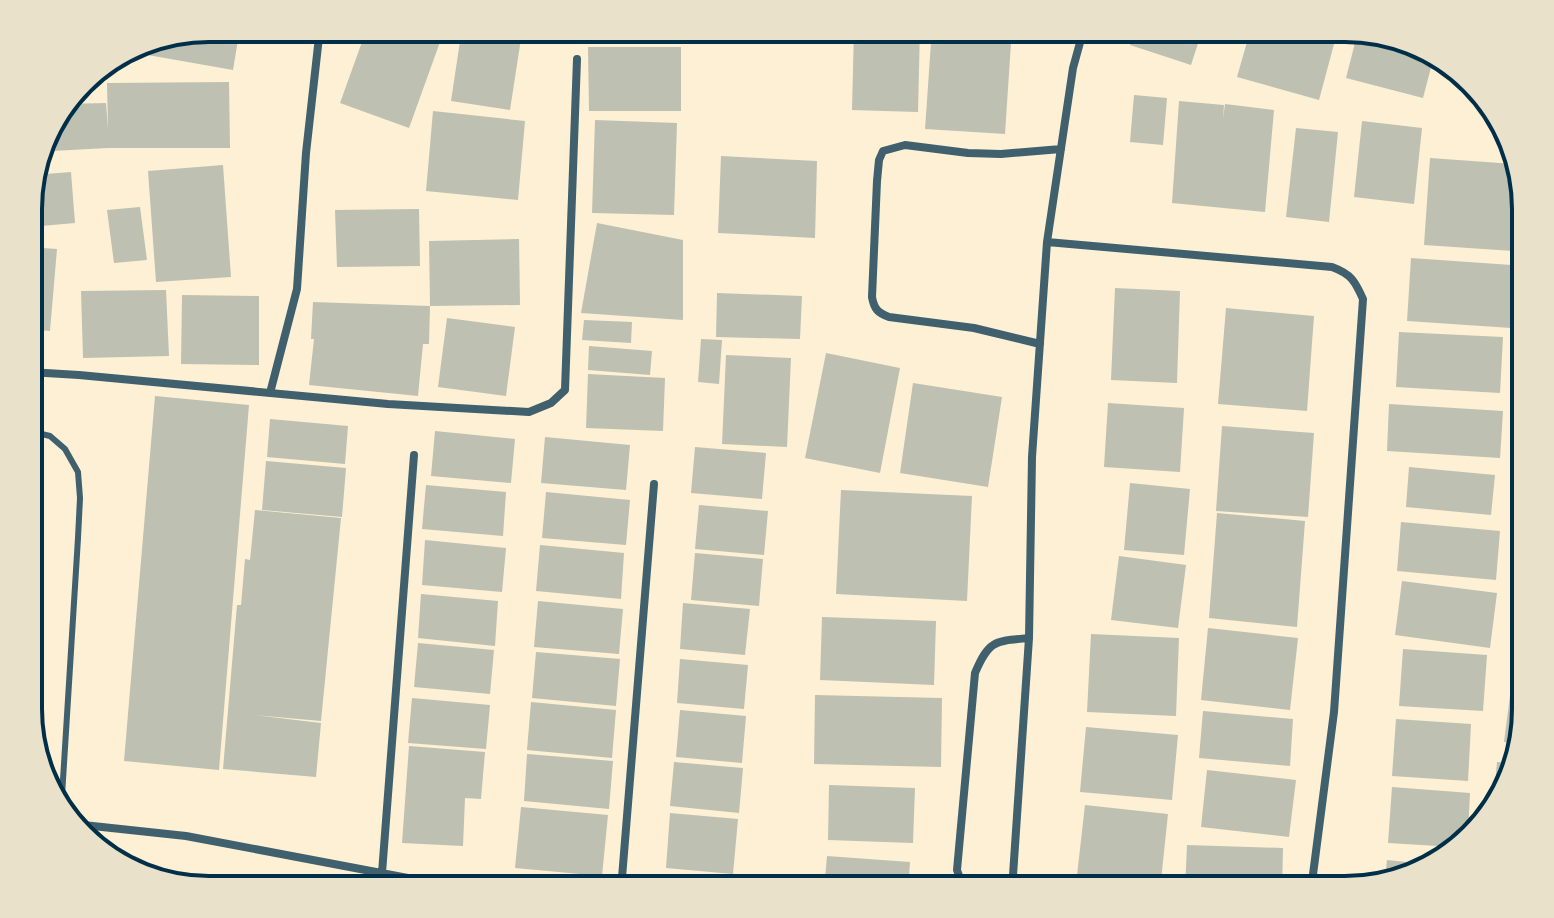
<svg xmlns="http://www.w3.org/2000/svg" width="1554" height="918" viewBox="0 0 1554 918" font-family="Jost,sans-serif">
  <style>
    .building { fill: #bec0b2 }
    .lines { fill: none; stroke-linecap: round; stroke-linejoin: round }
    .service { stroke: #3f606c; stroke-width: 6 }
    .minor { stroke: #3f606c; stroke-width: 8 }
    .rim { fill: none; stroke: #003049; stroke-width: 4 }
  </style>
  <rect width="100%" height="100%" fill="#fdf0d5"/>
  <path class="building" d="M209,28H240L233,70L125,51L140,42Z
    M367,28H437L444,31L409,128L340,103Z
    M462,28H497L522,32L510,110L451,101Z
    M854,28H920L918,112L852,110Z
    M932,28H1012L1005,134L925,129Z
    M1135,28H1203L1191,65L1130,45Z
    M1251,28H1322L1337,33L1319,100L1237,77Z
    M1358,31L1435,52L1423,98L1346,78Z
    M588,47H681V111H589Z
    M229,82L230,148H108L52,151L50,124L65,104L106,103L108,129L107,83Z
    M1134,95L1167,98L1163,145L1130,142Z
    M1179,101L1224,105L1223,119L1225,104L1274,110L1265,212L1172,203Z
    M433,111L525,121L518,200L426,191Z
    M595,120L677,123L674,215L592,213Z
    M1362,121L1422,128L1414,204L1354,197Z
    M1296,128L1338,132L1329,222L1286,217Z
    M721,156L817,161L815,238L718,233Z
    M1430,158L1514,164L1518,174L1513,251L1424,245Z
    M223,165L231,277L156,282L148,171Z
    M71,172L75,223L30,227L29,186L33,175Z
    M140,207L147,260L114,263L107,210Z
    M419,209L420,266L337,267L335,210Z
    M597,223L683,240V320L581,313Z
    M519,239L520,305L430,306L429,241Z
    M29,247L57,249L50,331L29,329Z
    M1411,258L1526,266V329L1407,321Z
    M1115,288L1180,291L1177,383L1111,380Z
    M166,290L169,356L83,358L81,291Z
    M717,293L802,296L800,339L716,337Z
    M182,295L259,296V365L181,364Z
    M313,302L430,306L429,344H423L418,396L309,385L314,339H311Z
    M1226,308L1314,316L1307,411L1218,404Z
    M447,318L515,327L506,396L438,387Z
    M584,320L632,322L631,343L582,340Z
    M1399,332L1503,337L1500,393L1396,387Z
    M701,339L722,340L719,384L698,382Z
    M589,346L652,351L650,375L588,370Z
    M826,353L900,368L880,473L805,458Z
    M726,355L791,358L787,447L722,444Z
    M588,374L665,378L663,431L586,428Z
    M913,383L1002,397L988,487L900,473Z
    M155,396L249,405L219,770L124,761Z
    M1108,403L1184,408L1180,472L1104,467Z
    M1389,404L1503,411L1500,458L1387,451Z
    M270,419L348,426L345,464L267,457Z
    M1222,426L1314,433L1308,517L1216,511Z
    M435,431L515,439L511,483L431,476Z
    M545,437L630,445L626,490L541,483Z
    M695,447L766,453L762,499L691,493Z
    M1523,452L1526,453V499L1521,498Z
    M266,461L346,468L342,517L262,510Z
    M1409,467L1495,475L1491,515L1406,507Z
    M1130,483L1190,489L1184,555L1124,550Z
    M426,485L506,492L503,536L422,529Z
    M841,490L972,496L967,601L836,594Z
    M546,492L630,500L626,545L542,538Z
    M699,505L768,511L764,555L695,549Z
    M255,510L341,518L321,721L253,715L321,723L316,777L223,769L237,605H241L245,559L250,560Z
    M1217,513L1305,521L1297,627L1209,618Z
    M1401,522L1500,531L1496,580L1397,571Z
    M425,540L506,548L502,592L422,585Z
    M540,545L624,553L621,599L536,591Z
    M695,553L763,559L759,606L691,600Z
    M1119,556L1186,565L1178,628L1111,620Z
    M1402,581L1497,593L1490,648L1395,635Z
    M421,594L498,601L495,646L418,638Z
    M538,601L623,609L619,654L534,647Z
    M683,603L750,609L745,655L680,649Z
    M822,617L936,621L934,685L820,680Z
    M1208,628L1298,638L1290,710L1201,700Z
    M1091,634L1179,638L1176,716L1087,712Z
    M418,643L494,650L490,694L414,687Z
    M1403,649L1487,655L1483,711L1399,706Z
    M536,652L620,659L616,706L532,698Z
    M680,659L748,665L744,709L677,703Z
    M1512,680L1526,682V721L1519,744L1504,742Z
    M815,695L942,698L941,767L814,764Z
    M412,698L490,705L486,749L408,743Z
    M531,702L616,710L612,758L527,750Z
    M680,710L746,716L742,763L676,757Z
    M1203,711L1293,719L1290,766L1199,758Z
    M1396,719L1471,724L1468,781L1392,776Z
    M1086,727L1178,735L1172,800L1080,792Z
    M409,746L485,752L481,799L465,798L463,846L402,843Z
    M527,754L613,761L609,809L524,801Z
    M674,762L743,768L739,813L670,806Z
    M1497,762L1513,763L1502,800L1493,808Z
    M1207,770L1296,780L1289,837L1201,827Z
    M829,785L915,788L913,843L828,840Z
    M1392,787L1470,793L1468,834L1454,847L1388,843Z
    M1085,805L1168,814L1160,890H1120L1076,884Z
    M521,807L608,815L602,876L515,868Z
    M670,813L738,819L733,874L666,868Z
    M1187,845L1283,848L1282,890H1185Z
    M827,856L910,862L908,890H824Z
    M1387,860L1437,865L1385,881Z"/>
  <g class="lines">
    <path class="service" d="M29,431L50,436L65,449L78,472L80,498L78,538L61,812"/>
    <path class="minor" d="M1047,242L1332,267C1351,274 1355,281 1363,299L1334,712L1311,890
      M1040,344L974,328L889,317C878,313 874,309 872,297L877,181L879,160L883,151L905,145L968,153L1001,154L1061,149
      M29,372L79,375L388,404L529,412L551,403L565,390L577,59
      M270,393L297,289L306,153L320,28
      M74,824L186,836L413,879L517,890
      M382,873L414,455
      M621,890L654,484
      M968,890L962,884L957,870L975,673C989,640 995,641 1029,638
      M1012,890L1029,638L1032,457L1047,242L1073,68L1084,28"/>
  </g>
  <path d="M0 0H1554V918H0ZM209 42H1345A167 167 0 0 1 1512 209V709A167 167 0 0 1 1345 876H209A167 167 0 0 1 42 709V209A167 167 0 0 1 209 42Z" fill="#e9e1ca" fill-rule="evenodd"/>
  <path class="rim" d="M209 42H1345A167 167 0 0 1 1512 209V709A167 167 0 0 1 1345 876H209A167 167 0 0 1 42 709V209A167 167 0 0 1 209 42Z"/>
</svg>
